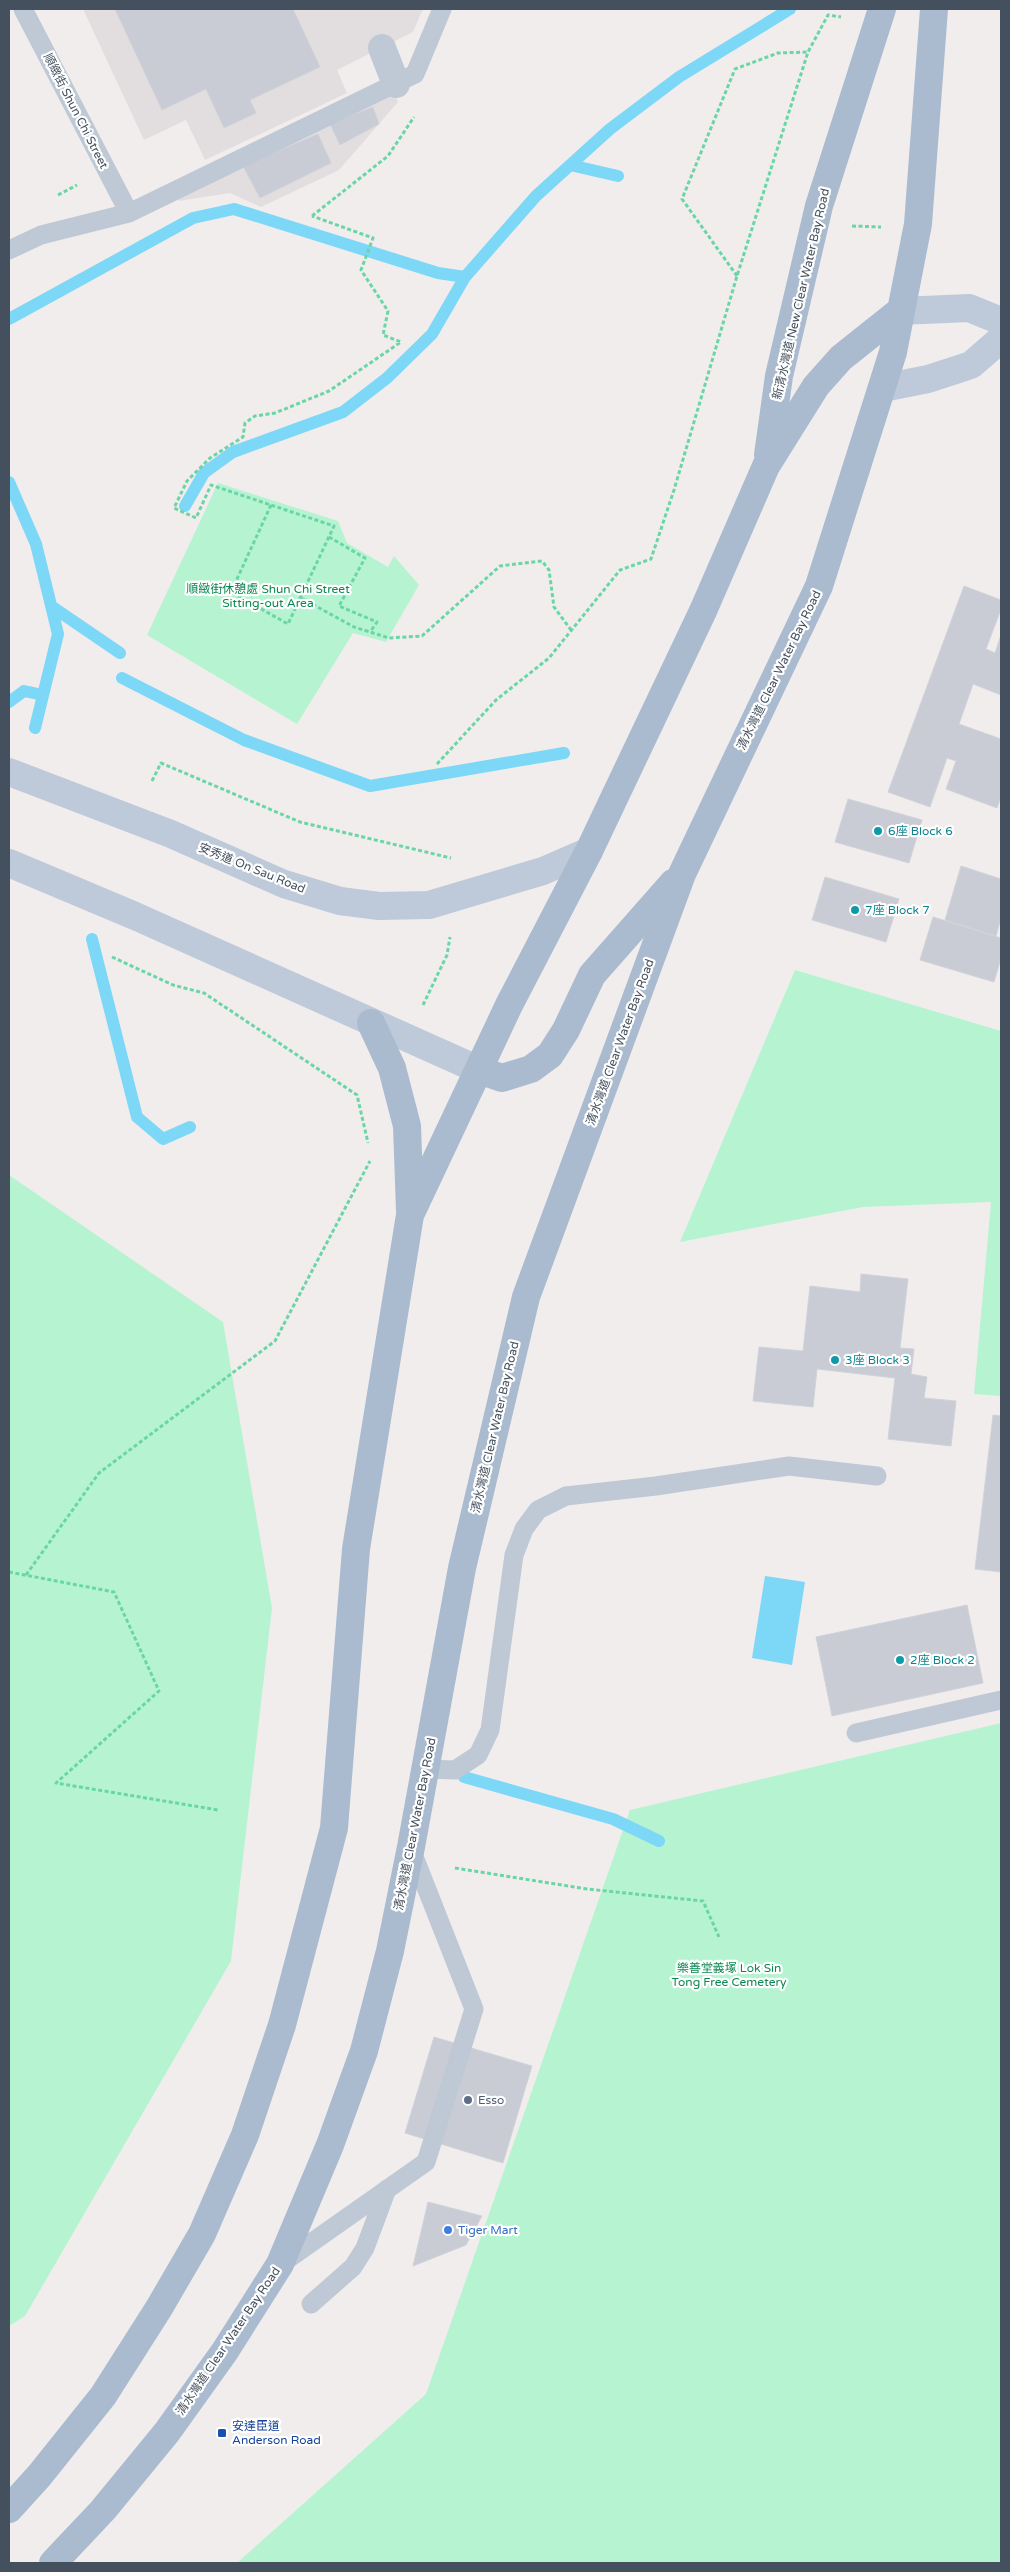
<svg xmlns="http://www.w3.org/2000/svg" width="1010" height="2572" viewBox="0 0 1010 2572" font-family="'Varela Round','Noto Sans TC',sans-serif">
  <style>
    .education { fill: #e2dedf }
    .green { fill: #b6f4d1 }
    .water { fill: #7dd7f6 }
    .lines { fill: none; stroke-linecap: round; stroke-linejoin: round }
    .stream { stroke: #7dd7f6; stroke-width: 12 }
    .building { fill: #c9ccd4; stroke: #d1d3da }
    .path { stroke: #6ad6a6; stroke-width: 3; stroke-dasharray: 4 2.5; stroke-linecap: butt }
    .service { stroke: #bfc9d5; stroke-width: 19 }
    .minor { stroke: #bfc9d5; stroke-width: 28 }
    .secondary { stroke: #bec9d9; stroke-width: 28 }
    .primary { stroke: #aabbd0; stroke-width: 28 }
    .culture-dot { fill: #0f9aa8; stroke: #fff; stroke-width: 2 }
    .service-dot { fill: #5c6f8a; stroke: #fff; stroke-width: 2 }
    .shop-dot { fill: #3f7fe0; stroke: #fff; stroke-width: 2 }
    .transit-dot { fill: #1a4fb4; stroke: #fff; stroke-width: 2 }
    .labels { text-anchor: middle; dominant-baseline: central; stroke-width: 4.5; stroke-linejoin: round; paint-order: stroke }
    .street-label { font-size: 12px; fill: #44505d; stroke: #fff }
    .park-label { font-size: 12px; fill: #0c8750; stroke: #fff }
    .culture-label { font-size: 12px; fill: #0d838f; stroke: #fff; text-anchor: start }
    .service-label { font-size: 12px; fill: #4e5e75; stroke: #fff; text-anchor: start }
    .shop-label { font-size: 12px; fill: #366cbe; stroke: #fff; text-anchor: start }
    .transit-label { font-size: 12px; fill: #164399; stroke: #fff; text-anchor: start }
  </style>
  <rect width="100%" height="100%" fill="#f1eded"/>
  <path class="education" d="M83,9H423L413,32L337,70L347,93L205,160L186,120L144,140Z
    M394,91L398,102L339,170L261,207L230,193L179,201L177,193Z"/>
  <path class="green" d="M218,483L338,521L347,543L388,567L394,556L419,585L386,642L353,633L297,724L147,635Z
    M795,970L1001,1031V1396L974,1394L991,1202L863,1207L680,1242Z
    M9,1175L223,1322L272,1608L231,1961L25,2316L9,2326Z
    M1001,1723V2563H237L426,2394L630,1810Z"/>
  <path class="water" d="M765,1576L805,1582L792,1665L752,1658Z"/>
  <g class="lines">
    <path class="stream" d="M570,165L618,176
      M9,319L193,218L234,209L438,273L465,277
      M9,482L36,544L58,634L35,728
      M185,506L204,473L233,452L343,412L387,378L432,334L465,277L536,196L610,129L679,77L790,9
      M51,606L120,653
      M122,678L244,740L370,786L564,753
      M9,702L24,691L43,695
      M92,939L137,1117L163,1139L190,1127
      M464,1777L613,1819L659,1841"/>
  </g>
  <path class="building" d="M115,9H293L320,67L250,100L256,113L224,128L206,89L162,110Z
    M373,107L379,124L340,145L330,124Z
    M318,134L331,163L260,198L243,166Z
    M964,586L1001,600V609L986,649L995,653L1001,635V695L973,684L959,724L1001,739V797L997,808L946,789L956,761L947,758L930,807L888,792Z
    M848,799L922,820L909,863L835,842Z
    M961,866L1001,879V918L996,936L945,920Z
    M825,877L899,899L886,942L812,920Z
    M933,917L1001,938V958L994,982L920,960Z
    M861,1274L908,1279L900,1348L914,1349L911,1374L927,1377L924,1398L956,1401L951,1446L888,1439L895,1378L817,1369L813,1407L753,1401L759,1347L803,1351L810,1286L860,1292Z
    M993,1415L1001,1416V1572L975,1569Z
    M967,1605L983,1683L832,1716L816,1637Z
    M434,2037L532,2066L503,2163L405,2133Z
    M428,2202L482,2216L466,2245L413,2266Z"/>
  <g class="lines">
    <path class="path" d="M58,195L77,185
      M312,216L388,156L414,117
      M852,226L881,227
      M737,276L682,199L735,69L778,53L808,52
      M271,505L231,592L288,624L334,526L211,485L196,518L174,508L187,481L210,458L243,437L245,423L255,416L275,413L329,391L401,342L383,335L388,311L361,270L373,238L312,216
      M329,537L365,558L339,606L377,622L370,632
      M301,598L354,627L370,632L389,638L422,636L500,566L542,561L549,570L554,607L571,630
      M437,764L496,700L549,658L620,570L651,559L674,490L737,276L808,52L828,15L841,17
      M152,781L161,763L300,822L451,858
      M112,957L173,985L204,993L357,1095L368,1143
      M423,1005L447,955L450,937
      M9,1572L114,1592L159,1691L56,1783L218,1810
      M26,1575L99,1473L275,1341L370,1161
      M455,1868L587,1889L703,1901L719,1937"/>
    <path class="service" d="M23,9L129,213
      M9,250L41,235L129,213L415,74L442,9
      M856,1733L1001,1700
      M426,1769L455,1770L478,1755L490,1730L514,1555L524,1529L538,1510L566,1496L656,1486L789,1466L877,1476
      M281,2264L426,2162L474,2009L411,1849
      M311,2304L353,2267L365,2248L387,2189"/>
    <path class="minor" d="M382,48L396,84"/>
    <path class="secondary" d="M900,311L969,308L1001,321
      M883,388L928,379L971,365L1001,339
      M9,772L171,834L284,884L340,901L379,906L429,905L543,871L589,851
      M9,863L135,916L479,1070"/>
    <path class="primary" d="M768,455L779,376L819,206L882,9
      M371,1023L392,1068L407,1126L410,1211
      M479,1070L502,1078L531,1069L550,1055L566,1030L592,975L673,883
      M9,2509L39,2476L103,2396L159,2308L202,2234L245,2135L282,2025L334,1828L356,1549L410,1215L509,1005L589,851L703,611L766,466L816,386L841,358L900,311
      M53,2563L103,2510L167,2432L225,2351L280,2264L330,2145L364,2051L390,1951L411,1847L462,1568L526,1297L682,874L819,586L893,352L918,224L934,9"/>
  </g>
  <g class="culture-dot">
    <circle cx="878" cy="831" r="5"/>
    <circle cx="855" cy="910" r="5"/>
    <circle cx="835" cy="1360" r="5"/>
    <circle cx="900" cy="1660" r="5"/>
  </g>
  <circle class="service-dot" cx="468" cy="2100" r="5"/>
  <circle class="shop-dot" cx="448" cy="2230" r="5"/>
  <rect class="transit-dot" x="217" y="2428" width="10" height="10" rx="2.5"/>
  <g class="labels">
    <g class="street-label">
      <text transform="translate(76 111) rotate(63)">順緻街 Shun Chi Street</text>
      <text transform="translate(801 294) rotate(-77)">新清水灣道 New Clear Water Bay Road</text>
      <text transform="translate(779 670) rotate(-64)">清水灣道 Clear Water Bay Road</text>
      <text transform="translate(252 868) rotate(22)">安秀道 On Sau Road</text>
      <text transform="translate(620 1042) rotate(-70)">清水灣道 Clear Water Bay Road</text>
      <text transform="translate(495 1427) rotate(-77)">清水灣道 Clear Water Bay Road</text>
      <text transform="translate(415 1824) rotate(-79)">清水灣道 Clear Water Bay Road</text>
      <text transform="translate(228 2341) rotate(-56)">清水灣道 Clear Water Bay Road</text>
    </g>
    <g class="park-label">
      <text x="268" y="589">順緻街休憩處 Shun Chi Street<tspan x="268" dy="14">Sitting-out Area</tspan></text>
      <text x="729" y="1968">樂善堂義塚 Lok Sin<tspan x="729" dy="14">Tong Free Cemetery</tspan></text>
    </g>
    <g class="culture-label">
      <text x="888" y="831">6座 Block 6</text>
      <text x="865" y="910">7座 Block 7</text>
      <text x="845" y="1360">3座 Block 3</text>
      <text x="910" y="1660">2座 Block 2</text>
    </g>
    <g class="service-label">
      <text x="478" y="2100">Esso</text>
    </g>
    <g class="shop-label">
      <text x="458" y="2230">Tiger Mart</text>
    </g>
    <g class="transit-label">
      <text x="232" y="2426">安達臣道<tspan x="232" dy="14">Anderson Road</tspan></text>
    </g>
  </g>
  <rect width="1010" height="2572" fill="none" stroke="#44505d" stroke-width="20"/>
</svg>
